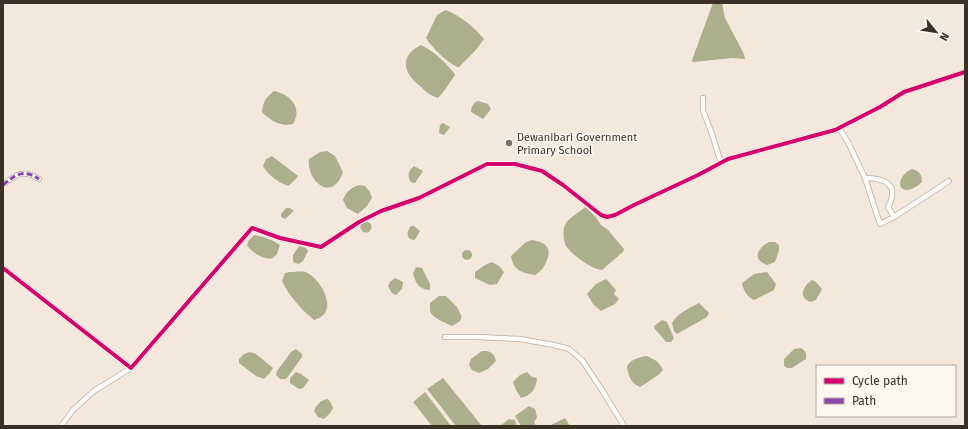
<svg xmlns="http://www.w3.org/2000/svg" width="968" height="429" viewBox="0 0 968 429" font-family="'Fira Sans',sans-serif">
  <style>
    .water { fill: #acaf8c }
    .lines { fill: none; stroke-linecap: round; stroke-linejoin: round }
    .street-casing { stroke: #b9aea4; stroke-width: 6 }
    .street { stroke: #fdfbfa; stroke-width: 4.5 }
    .quiet { stroke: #8e44ad; stroke-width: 3; stroke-dasharray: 6 3; stroke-linecap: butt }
    .cycleway-casing { stroke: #fdf7f2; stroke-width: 6 }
    .cycleway { stroke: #d6006c; stroke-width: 4 }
    .poi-dot { fill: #7c7066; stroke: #fdf7f2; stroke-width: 1.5 }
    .labels { text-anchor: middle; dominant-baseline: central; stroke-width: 3; stroke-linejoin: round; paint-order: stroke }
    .poi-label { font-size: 11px; fill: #3c3026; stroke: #fdf7f2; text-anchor: start }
  </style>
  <rect width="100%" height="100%" fill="#f4e7dc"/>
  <path class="water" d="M713,3H722L725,18L744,54L745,59L732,58L693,62L692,60Z
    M446,10C461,16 474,27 484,39L475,51L459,67H457C445,60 434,50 426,38L437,15Z
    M421,45C435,52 444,61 454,73L455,75L444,91L438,98C431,96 425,91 420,86C403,73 399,56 421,45Z
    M274,91C290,94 303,108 293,124C281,127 271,121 262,112C263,102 266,97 274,91Z
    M478,101L488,104L491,109L483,119L471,112C471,107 473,103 478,101Z
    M443,123L450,127L444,135L439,133L440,125Z
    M327,151L335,156L343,172C332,204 306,180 309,159L320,152Z
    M272,156L298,176L295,180L288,186C279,183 267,174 263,166L266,159Z
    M414,166L423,171L415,183L411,182C407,176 408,171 414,166Z
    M912,169C919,171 922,174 922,182C900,202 891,179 912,169Z
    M359,185L365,186L370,192L372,198L367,206L358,214L347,208L343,200C346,192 350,188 359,185Z
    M585,207L595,216L601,225L608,230L624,249L623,252L602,270C593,270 572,255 567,247C563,242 562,229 566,223C570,217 580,212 585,207Z
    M286,208H290L294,211L285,219L281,217V214Z
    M360.5 227a5.5 5.5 0 1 1 11 0a5.5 5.5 0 1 1-11 0Z
    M411,226H414L420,231L416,238L414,240C405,239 407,231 411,226Z
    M254,235C263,237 272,239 280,245L277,254L273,258C265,261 251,252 247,245L249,240Z
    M532,240C545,242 552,247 547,260C544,267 542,271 535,275C523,273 513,271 511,256L526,242Z
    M769,242H775L779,245V250L775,262L767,265C751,259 758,248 769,242Z
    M299,246L306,248L308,251L303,261L299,264L295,263L293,261V255Z
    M462 255a5 5 0 1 1 10 0a5 5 0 1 1-10 0Z
    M492,262L499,266L504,272L497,284L490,285L475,278V272L485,265Z
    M416,267L422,268L430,284V290C419,290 415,282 413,273Z
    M290,272C295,272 302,271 306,272C321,279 341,313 314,320C301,309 289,296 282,281L285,273Z
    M767,272L776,284L774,290L754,300C748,298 743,290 742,283L754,274Z
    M395,278L403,282L402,289L396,295L392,293L388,286L390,282Z
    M606,279L616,290L614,294L619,299L615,304L601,311L593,304L587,294L596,284Z
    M812,280L816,282L822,289L816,300L811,302C798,298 802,287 812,280Z
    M439,296H446L457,307L461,315C463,321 457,323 452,326C446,323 431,318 430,310C430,308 430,305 430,303Z
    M699,303L709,313L707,317L677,334L674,331L672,323C678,313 689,308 699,303Z
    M662,320L667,322L673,336L674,338L671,342H666L655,329L654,326Z
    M801,348C806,351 807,354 806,359L792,368H787L784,366V359L794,349Z
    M296,349L302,354V357L287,378L285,379H280L276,375L277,371L291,352Z
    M482,351C490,351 494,352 496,361L488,369L479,373L472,370L469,365L471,359Z
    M250,352L256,354L273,368L269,374L264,379L256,376L239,363V359L244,354Z
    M646,356C654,359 659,361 663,370L657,376L640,387C631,384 628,375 627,366C630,360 639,357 646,356Z
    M296,372L301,374L309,380L303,388L299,389L290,383V378Z
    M527,372L532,377L537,378C536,389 532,395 521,398L516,390L513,382L520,375Z
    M443,378L482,426H456L427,389Z
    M425,392L451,426H432L413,402Z
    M327,399L330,401L333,408L330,413L324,419L318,417L314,411C317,404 320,401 327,399Z
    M529,406L535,409L537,417L534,422L536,426H521L515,416Z
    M565,418L570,426H549Z
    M509,419L515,420L517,426H500Z"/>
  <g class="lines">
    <defs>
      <path id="street" d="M703,98V111L711,131L721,163
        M839,128L848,142L865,178C885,178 900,185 888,207L894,217L949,181
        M865,178L880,224L894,217
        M3,185C16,174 24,169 39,179
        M3,268L131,368L252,228L280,238L321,247L359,222L381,211L419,198L487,164H515L542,171L563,185L601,215L607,217L615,215L634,205L698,175L728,159L835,130L880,107L904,92L965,72
        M445,337H478L520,339L554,345L569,349L582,360L602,390L624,426
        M61,426L73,410L94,391L131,368"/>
    </defs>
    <use href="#street" class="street-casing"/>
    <use href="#street" class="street"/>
    <path class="quiet" d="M3,185C16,174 24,169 39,179"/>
    <defs>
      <path id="cycleway" d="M3,268L131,368L252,228L280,238L321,247L359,222L381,211L419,198L487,164H515L542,171L563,185L601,215L607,217L615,215L634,205L698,175L728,159L835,130L880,107L904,92L965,72"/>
    </defs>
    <use href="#cycleway" class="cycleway-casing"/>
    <use href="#cycleway" class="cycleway"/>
  </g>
  <circle class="poi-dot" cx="509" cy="143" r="4"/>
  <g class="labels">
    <g class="poi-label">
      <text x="517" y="137">Dewanibari Government<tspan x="517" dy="13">Primary School</tspan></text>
    </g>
  </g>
  <rect width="968" height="429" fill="none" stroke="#3c3026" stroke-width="8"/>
  <rect x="816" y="365" width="140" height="52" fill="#fdf7f2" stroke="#b0a7a0"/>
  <rect x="824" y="378" width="20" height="6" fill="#d6006c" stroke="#b0a7a0"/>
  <text x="852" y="385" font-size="12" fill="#3c3026">Cycle path</text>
  <rect x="824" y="398" width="20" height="6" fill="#8e44ad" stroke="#b0a7a0"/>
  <text x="852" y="405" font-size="12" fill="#3c3026">Path</text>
  <g transform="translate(936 32) rotate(120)" stroke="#fdf7f2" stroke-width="3" paint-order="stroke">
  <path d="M0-3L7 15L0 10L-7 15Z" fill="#3c3026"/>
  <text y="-6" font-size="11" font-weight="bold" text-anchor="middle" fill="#3c3026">N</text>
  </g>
</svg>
